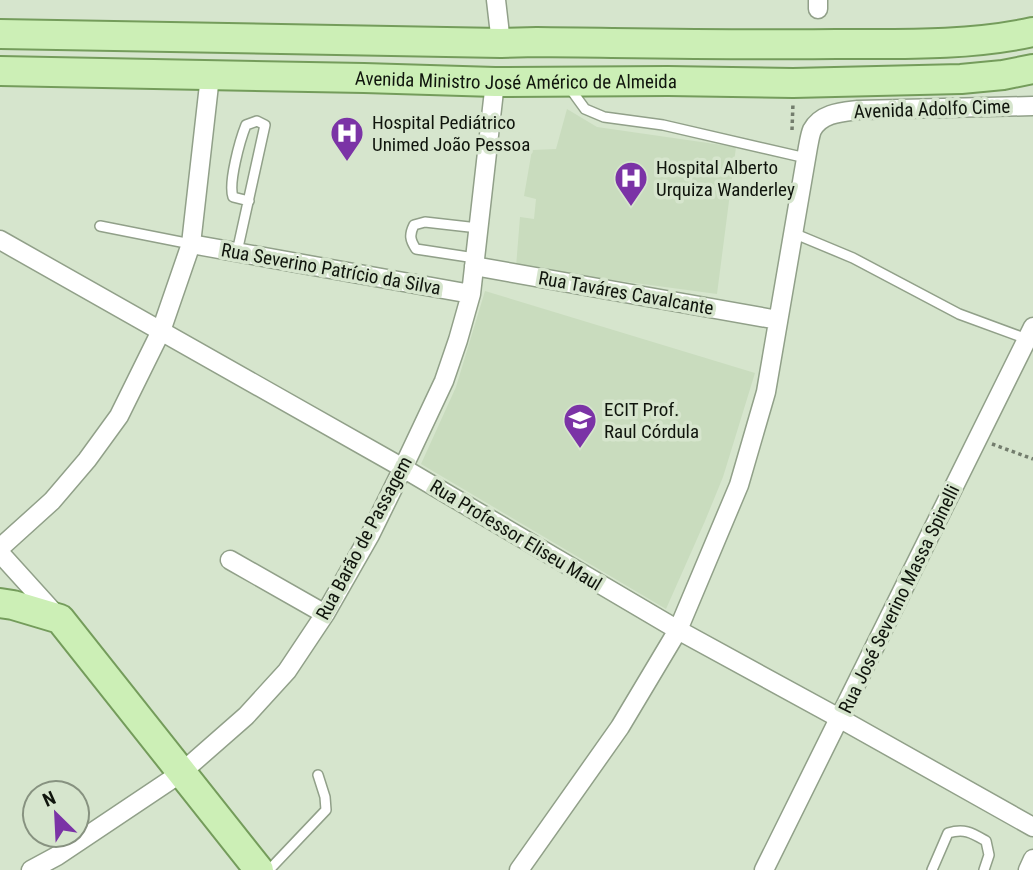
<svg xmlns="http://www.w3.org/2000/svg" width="1033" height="870" viewBox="0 0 1033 870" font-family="'Roboto Condensed',sans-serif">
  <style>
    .built { fill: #c9dcbe }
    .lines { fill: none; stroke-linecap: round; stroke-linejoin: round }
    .service-casing { stroke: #91a089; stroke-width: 12 }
    .minor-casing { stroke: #91a089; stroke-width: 21 }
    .primary-casing { stroke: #749c5b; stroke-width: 32 }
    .path { stroke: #737d6d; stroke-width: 3.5; stroke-dasharray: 3.5 3.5; stroke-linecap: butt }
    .service { stroke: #fff; stroke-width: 9 }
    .minor { stroke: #fff; stroke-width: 18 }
    .primary { stroke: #ccefb6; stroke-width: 28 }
    .labels { text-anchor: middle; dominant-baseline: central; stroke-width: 7; stroke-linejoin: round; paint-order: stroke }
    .street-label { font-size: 19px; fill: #10150d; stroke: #d6e5cd }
    .poi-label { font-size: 19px; fill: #10150d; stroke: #d6e5cd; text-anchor: start }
  </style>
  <rect width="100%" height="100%" fill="#d6e5cd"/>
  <path class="built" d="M567,109L597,127L736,147L717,294L516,267L520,217L534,219L536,199L524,196L532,150L556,149Z
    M485,291L755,373L723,477L705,521L666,609L421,464L456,387Z"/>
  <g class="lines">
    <defs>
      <path id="service" d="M569,87L585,109L604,117L663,125L806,158
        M100,226L191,244
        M793,233L853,258L959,314L1027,339
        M237,252L265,125L257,121L246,125C240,140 228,183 233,197L249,201
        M475,258L416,249C410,240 409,235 414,225L425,222L478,228
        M269,870L326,810L325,797L318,775
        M932,870L948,833C965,828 972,833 986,841L989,855L984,870"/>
      <path id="minor" d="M496,0L501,43
        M818,0V9
        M0,240L403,468L678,630L839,718L1033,827
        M191,244L471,294
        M474,266L778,320
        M0,548L52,501L87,460L119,416L161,331L191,244L210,76
        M0,553L57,616
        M230,560L325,614
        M31,870L57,856L181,773L246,716L287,671L325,614L370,535L403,468L444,381L458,340L471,294L495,82
        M519,870L620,727L678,630L739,485L766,392L808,147C809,142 810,135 812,130C821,113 842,112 858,110L1033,106
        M764,870L1033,327
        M1028,870L1033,859"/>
      <g id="primary">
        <path d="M0,34L501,43L537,42C637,43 736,45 836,44C902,44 968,46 1033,32"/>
        <path id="s1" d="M0,71L364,78L495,82L668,81L793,83L961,79L1003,75L1033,69"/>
        <path d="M0,603L13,605L60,619L259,870"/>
      </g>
    </defs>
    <use href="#service" class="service-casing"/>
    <use href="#minor" class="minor-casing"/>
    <use href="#primary" class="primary-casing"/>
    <path class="path" d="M792,130L793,103
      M992,444L1033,459"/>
    <use href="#service" class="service"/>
    <use href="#minor" class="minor"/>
    <use href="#primary" class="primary"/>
  </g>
  <defs>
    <symbol id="hospital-pin" viewBox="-11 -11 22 30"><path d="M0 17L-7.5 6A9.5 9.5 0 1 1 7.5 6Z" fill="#7b33a6" stroke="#d6e5cd"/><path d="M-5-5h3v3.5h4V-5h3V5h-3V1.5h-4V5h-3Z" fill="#fff"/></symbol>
    <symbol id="school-pin" viewBox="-11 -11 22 30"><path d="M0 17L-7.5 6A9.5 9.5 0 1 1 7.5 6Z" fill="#7b33a6" stroke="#d6e5cd"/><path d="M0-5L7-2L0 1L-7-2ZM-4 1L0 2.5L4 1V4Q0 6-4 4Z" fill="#fff"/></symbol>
  </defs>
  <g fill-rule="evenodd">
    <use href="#hospital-pin" x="328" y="114" width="38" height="52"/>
    <use href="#hospital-pin" x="612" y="159" width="38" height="52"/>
    <use href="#school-pin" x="561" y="401" width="38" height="52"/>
  </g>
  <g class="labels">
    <g class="street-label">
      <text stroke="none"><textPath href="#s1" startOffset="516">Avenida Ministro José Américo de Almeida</textPath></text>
      <text transform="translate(932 109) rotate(-2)">Avenida Adolfo Cime</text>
      <text transform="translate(331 269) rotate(10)">Rua Severino Patrício da Silva</text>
      <text transform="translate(626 293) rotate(10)">Rua Taváres Cavalcante</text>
      <text transform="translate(516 535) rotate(31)">Rua Professor Eliseu Maul</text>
      <text transform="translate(364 538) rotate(-62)">Rua Barão de Passagem</text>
      <text transform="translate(899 599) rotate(-64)">Rua José Severino Massa Spinelli</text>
    </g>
    <g class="poi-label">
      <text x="372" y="122">Hospital Pediátrico<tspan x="372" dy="22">Unimed João Pessoa</tspan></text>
      <text x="656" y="167">Hospital Alberto<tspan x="656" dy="22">Urquiza Wanderley</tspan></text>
      <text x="604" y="409">ECIT Prof.<tspan x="604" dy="22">Raul Córdula</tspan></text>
    </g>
  </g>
  <g transform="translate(56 814) rotate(336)"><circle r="33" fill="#d6e5cd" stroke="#879280" stroke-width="2"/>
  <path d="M0-5L12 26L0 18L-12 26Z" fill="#7b33a6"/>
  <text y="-10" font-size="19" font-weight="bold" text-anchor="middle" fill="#10150d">N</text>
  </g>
</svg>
